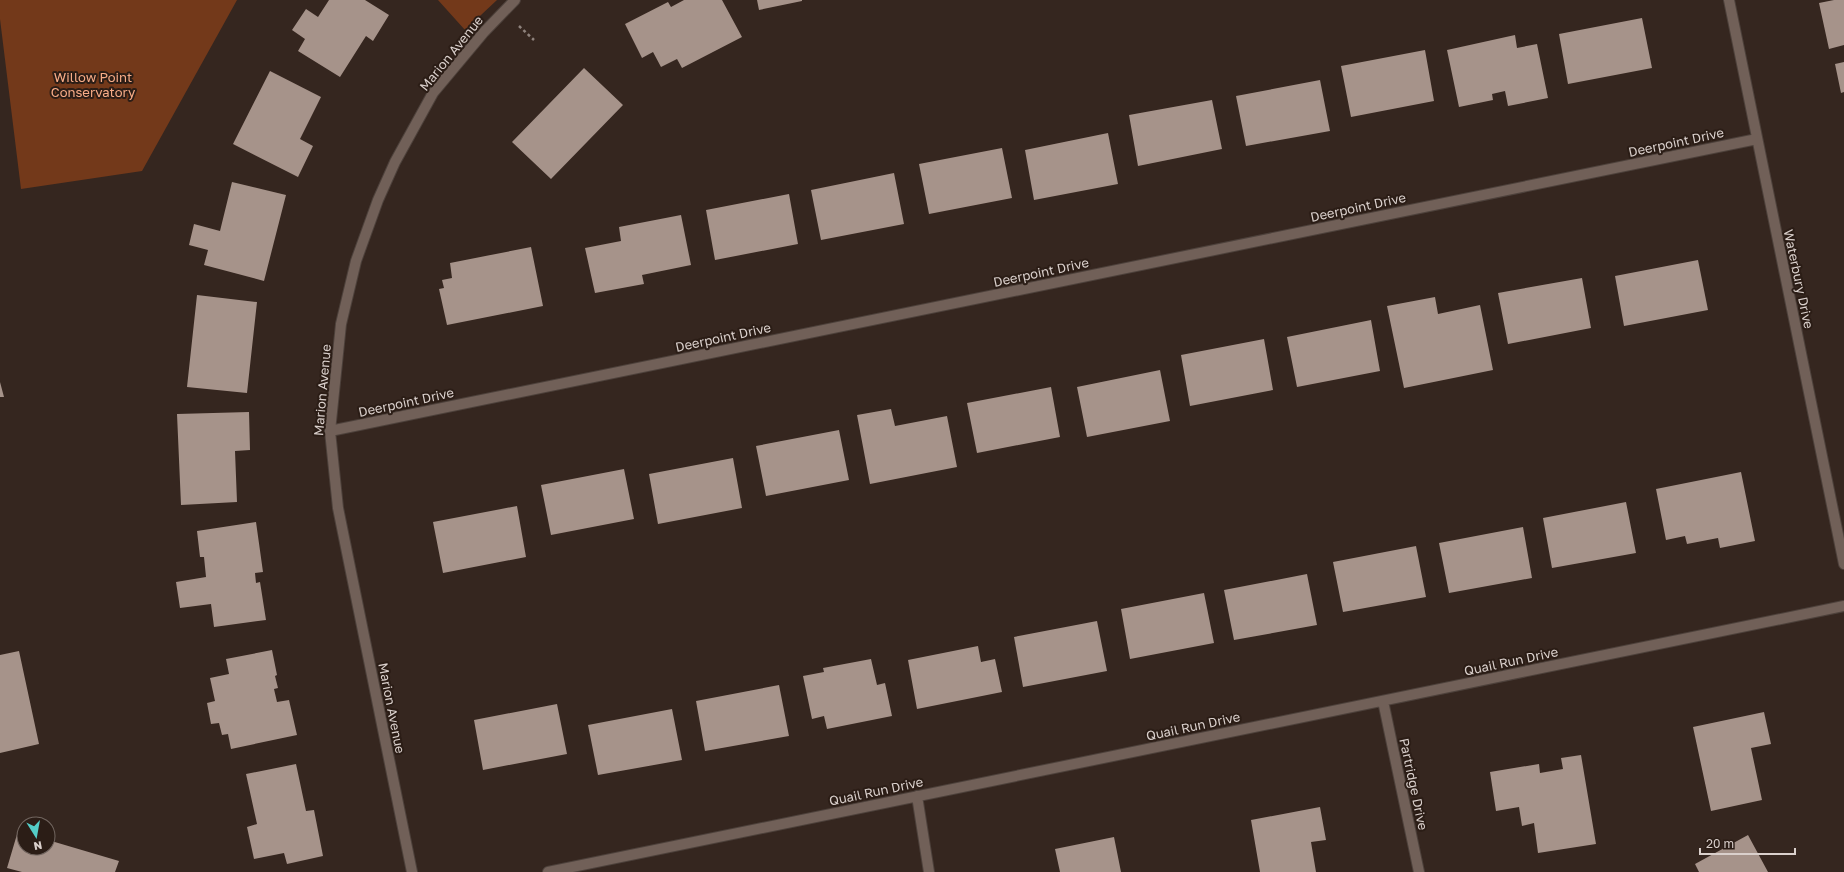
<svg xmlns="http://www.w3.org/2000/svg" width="1844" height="872" viewBox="0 0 1844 872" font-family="'Golos Text',sans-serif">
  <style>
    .green { fill: #73391a }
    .building { fill: #a6938a }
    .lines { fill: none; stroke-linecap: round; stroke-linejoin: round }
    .minor-casing { stroke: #4d413b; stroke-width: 12 }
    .path { stroke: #8f837d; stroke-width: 2.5; stroke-dasharray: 3 3; stroke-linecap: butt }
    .minor { stroke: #716058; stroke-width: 10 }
    .labels { text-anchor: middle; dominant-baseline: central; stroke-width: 4; stroke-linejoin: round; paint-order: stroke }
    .street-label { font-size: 13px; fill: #dad0cc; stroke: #2b1d16 }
    .park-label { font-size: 13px; fill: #f8ac87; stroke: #2b1d16 }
  </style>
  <rect width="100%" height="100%" fill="#35261f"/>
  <path class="green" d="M0,0H237L142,171L21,189L0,19Z
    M438,0H497L465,30Z"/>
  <path class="building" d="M329,0H365L389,15L373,41L366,36L340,77L298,51L305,39L292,30L306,9L318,17Z
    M684,0H722L742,37L682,68L677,59L661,67L653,52L642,58L625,24L668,2L671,7Z
    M757,0H802V1L759,10Z
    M1834,0H1844V45L1829,49L1819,3Z
    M1642,18L1652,68L1568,84L1559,34Z
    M1515,35L1517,48L1537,44L1548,98L1508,106L1505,91L1492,94L1493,100L1459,107L1447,50Z
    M1425,50L1434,101L1351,117L1341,66Z
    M1844,62V92L1841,93L1835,64Z
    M584,68L623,105L551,179L512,142Z
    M270,71L321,97L300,139L313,146L298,177L233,144Z
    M1320,80L1330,131L1246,146L1236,96Z
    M1212,100L1222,149L1138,166L1129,115Z
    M1108,133L1118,184L1034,200L1025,150Z
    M1002,148L1012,198L929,214L919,164Z
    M894,173L904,224L821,240L811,190Z
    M232,182L286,195L264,281L204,265L208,250L189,245L194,224L220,231Z
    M789,194L798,244L715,260L706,210Z
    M681,215L691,265L642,275L644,284L595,293L585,248L621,241L619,227Z
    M531,247L543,306L447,325L439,289L444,288L442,280L452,278L450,263Z
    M1698,260L1708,310L1624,326L1615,276Z
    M1582,278L1591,328L1508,344L1498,293Z
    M197,295L257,302L247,393L187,387Z
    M1435,297L1438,314L1480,305L1493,370L1404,388L1387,306Z
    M1371,320L1380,371L1297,387L1287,337Z
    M1264,339L1273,390L1190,406L1181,355Z
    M1160,370L1170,421L1087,437L1077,387Z
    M0,382L4,397H0Z
    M1051,387L1060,437L977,453L967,403Z
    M891,409L895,426L947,416L957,467L870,484L857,415Z
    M249,412L250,450L235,451L237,502L181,505L177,414Z
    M839,430L849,480L766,496L756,446Z
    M733,458L742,508L658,524L649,474Z
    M624,469L634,519L551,535L541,485Z
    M1741,472L1755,541L1720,548L1718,538L1687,544L1685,536L1666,540L1656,489Z
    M1626,502L1636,553L1552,568L1543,518Z
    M517,506L526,557L443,573L433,522Z
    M256,522L263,572L255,573L256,583L260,582L266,620L214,627L211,604L180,608L176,582L206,577L204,557H200L197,531Z
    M1523,527L1532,578L1449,593L1439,543Z
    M1416,546L1426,597L1343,612L1333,562Z
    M1307,574L1317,625L1234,640L1224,590Z
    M1204,593L1214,643L1130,659L1121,609Z
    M1097,621L1107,671L1023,687L1014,637Z
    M978,646L981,662L995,659L1002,692L917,709L908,660Z
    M272,650L277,675L275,676L278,688L274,689L277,702L289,700L297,735L231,749L228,734L222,735L219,723L211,724L207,703L215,701L210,678L229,674L226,659Z
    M19,651L39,744L0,753V655Z
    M871,659L877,685L885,683L892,716L827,729L824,716L812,719L803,676L824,672L823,668Z
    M779,685L789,736L705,751L696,701Z
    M557,704L567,754L483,770L474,720Z
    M672,709L682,760L598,775L588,725Z
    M1764,712L1771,744L1751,748L1762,800L1711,811L1693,727Z
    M1581,755L1596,844L1538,853L1534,823L1522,826L1519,807L1496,811L1490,772L1539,764L1540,773L1563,769L1561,758Z
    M296,764L306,811L314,810L323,856L287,864L284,853L254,859L247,827L257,824L246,774Z
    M1320,807L1326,840L1311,842L1316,872H1260L1251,820Z
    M18,831L24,833V848H48V840L119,861L115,872H22L7,868Z
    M1748,835L1768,872H1699L1695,864Z
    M1114,837L1121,872H1060L1055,849Z"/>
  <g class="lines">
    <defs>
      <path id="minor" d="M1729,0L1844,564
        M330,431L1757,139
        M1383,701L1419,872
        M917,796L929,872
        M412,872L338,508L330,431L341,324L356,261L378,200L395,162L433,93L484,32L515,0
        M548,872L1844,606"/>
    </defs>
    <use href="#minor" class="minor-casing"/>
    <path class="path" d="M519,26L534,40"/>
    <use href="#minor" class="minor"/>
  </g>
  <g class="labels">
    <g class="street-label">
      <text transform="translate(451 53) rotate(-51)">Marion Avenue</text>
      <text transform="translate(1676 142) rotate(-12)">Deerpoint Drive</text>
      <text transform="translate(1358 207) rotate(-12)">Deerpoint Drive</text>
      <text transform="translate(1041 272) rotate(-12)">Deerpoint Drive</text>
      <text transform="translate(1799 279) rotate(78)">Waterbury Drive</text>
      <text transform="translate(723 337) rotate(-12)">Deerpoint Drive</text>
      <text transform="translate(322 390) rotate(-85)">Marion Avenue</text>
      <text transform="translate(406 402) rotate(-12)">Deerpoint Drive</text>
      <text transform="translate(1511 661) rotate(-12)">Quail Run Drive</text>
      <text transform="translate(392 708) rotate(79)">Marion Avenue</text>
      <text transform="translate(1193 726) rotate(-12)">Quail Run Drive</text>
      <text transform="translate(1414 784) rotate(78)">Partridge Drive</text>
      <text transform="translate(876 791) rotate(-12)">Quail Run Drive</text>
    </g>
    <g class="park-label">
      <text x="93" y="77">Willow Point<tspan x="93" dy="15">Conservatory</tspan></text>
    </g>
  </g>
  <g transform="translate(36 836) rotate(169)"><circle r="19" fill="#2b1d16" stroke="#71655f"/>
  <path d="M0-3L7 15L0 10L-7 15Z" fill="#54cdc7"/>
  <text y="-6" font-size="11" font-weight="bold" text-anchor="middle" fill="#dad0cc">N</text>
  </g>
  <path d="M1700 848v6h95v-6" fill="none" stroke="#dad0cc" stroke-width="2"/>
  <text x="1706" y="848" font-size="12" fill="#dad0cc" stroke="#2b1d16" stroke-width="3" paint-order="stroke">20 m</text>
</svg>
